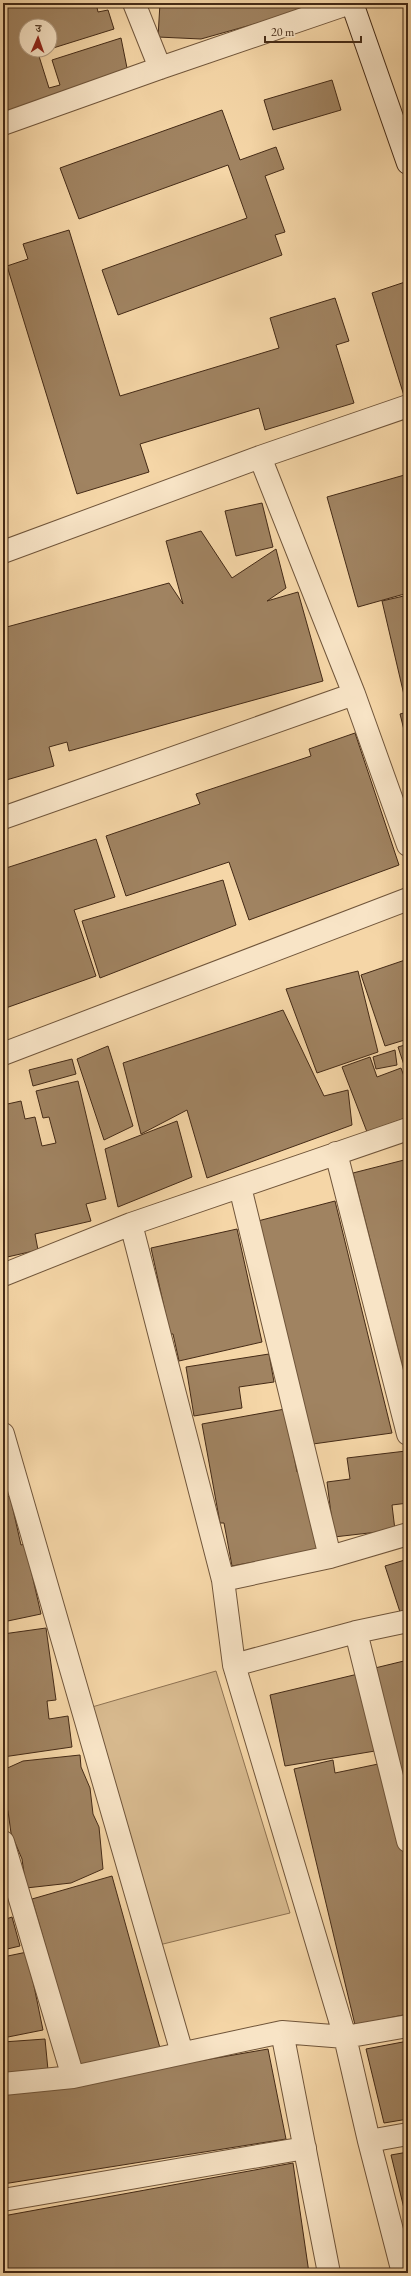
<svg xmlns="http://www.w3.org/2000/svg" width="411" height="2276" viewBox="0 0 411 2276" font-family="'EB Garamond','Noto Serif Devanagari',serif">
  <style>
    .green { fill: #d7b98e; stroke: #8e7252 }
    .building { fill: #a08361; stroke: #442a16 }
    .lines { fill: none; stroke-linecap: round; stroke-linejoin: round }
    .street-casing { stroke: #70553a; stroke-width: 24 }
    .secondary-casing { stroke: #442a16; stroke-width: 24 }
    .street { stroke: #f8e4c6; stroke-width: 22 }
    .secondary { stroke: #f8e4c6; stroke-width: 22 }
  </style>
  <rect width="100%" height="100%" fill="#f5d6a7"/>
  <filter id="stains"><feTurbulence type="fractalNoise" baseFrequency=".005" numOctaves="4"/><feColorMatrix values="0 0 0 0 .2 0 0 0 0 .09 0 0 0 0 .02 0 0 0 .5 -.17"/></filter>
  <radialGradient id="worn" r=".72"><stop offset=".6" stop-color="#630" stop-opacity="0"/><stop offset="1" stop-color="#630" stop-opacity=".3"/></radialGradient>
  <path class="green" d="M216,1671L290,1913L159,1945L92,1707Z"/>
  <path class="building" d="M3,3H96L98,12L108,10L114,29L50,49V26H26V50H47L38,53L49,88L60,85L52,60L121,38L128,73L5,116L3,109Z
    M160,3H314L315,7L201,39L158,37Z
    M332,80L341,110L273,130L264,100Z
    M222,110L240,160L276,147L284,169L265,176L285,232L275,235L282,255L118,315L102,270L247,218L228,165L79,219L60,168Z
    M69,230L120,396L279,348L270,318L335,298L349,341L336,345L354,403L265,430L259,408L140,444L149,472L77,494L7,266L28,259L23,244Z
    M408,281V399H405L372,293Z
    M408,474V593L358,607L327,497Z
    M262,503L273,547L236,556L225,511Z
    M201,531L232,578L276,549L286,588L267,601L298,592L323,681L69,751L67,742L49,747L54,766L3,781V628L169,583L183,604L166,541Z
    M408,595V746L400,714L408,712L382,601Z
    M355,733L399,865L249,920L229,862L126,896L106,836L200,804L196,794L311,756L309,749Z
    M96,839L115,897L74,910L96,976L3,1009V869Z
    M223,880L236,925L100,978L82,921Z
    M408,959V1039L385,1046L361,975Z
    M358,971L378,1052L317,1073L286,989Z
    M283,1010L324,1096L348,1090L352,1125L207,1178L187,1110L141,1134L123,1063Z
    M408,1044V1077L398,1047Z
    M108,1046L133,1126L104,1140L77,1059Z
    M395,1050L397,1065L376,1069L373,1057Z
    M370,1057L377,1077L401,1068L408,1087V1117L367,1132L342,1067Z
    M72,1059L76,1074L33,1086L29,1070Z
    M78,1081L106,1199L86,1204L91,1221L35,1234L38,1250L3,1258V1105L21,1101L25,1119L35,1117L42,1146L56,1143L49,1117L43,1118L36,1091Z
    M177,1121L192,1177L118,1207L105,1149Z
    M408,1159V1389L353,1173Z
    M335,1201L392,1433L313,1444L254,1222Z
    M237,1229L262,1342L179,1361L173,1334H170L151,1248Z
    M269,1354L274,1382L239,1387L242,1408L194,1416L186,1367Z
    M285,1409L297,1472L304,1470L319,1550L232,1566L224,1523H220L202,1424Z
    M406,1451L408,1503L392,1505L395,1530L334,1537L327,1482L350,1479L347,1458Z
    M10,1496L21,1545L25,1544L41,1614L3,1622V1497Z
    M408,1559V1616L402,1618L385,1566Z
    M46,1628L56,1700L47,1701L49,1719L68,1716L72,1747L3,1757V1634Z
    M408,1660V1805L375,1668Z
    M358,1674L375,1751L285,1766L270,1695Z
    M80,1755L81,1767L90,1788L93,1814L99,1827L103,1869L71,1883L26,1888L22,1859L11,1833L8,1811L3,1799V1770L23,1761Z
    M333,1760L335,1773L383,1763L408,1871V2014L355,2025L294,1769Z
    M112,1876L160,2048L81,2070L32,1899Z
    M12,1917L20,1946L3,1950V1920Z
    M27,1952L43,2030L3,2038V1957Z
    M45,2039L48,2070L3,2073V2042Z
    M408,2041V2119L384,2123L366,2049Z
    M268,2049L286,2139L3,2184V2095Z
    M408,2152V2225L391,2155Z
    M293,2163L309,2273H3V2216Z"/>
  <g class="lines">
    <defs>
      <path id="street" d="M134,3L160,68
        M3,124L160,68L350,3
        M260,457L354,694L408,845
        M3,552L260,457L408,406
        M3,818L354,694
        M3,1054L408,899
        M336,1153L408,1434
        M240,1187L330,1557
        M131,1224L223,1580L234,1665L345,2037L369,2141L403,2273
        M3,1275L131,1224L408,1129
        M3,1434L182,2053
        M223,1580L330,1557L408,1534
        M356,1632L408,1841
        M234,1665L356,1632L408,1621
        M3,1842L73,2077
        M282,2032L329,2273
        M3,2084L73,2077L282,2032L345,2037L408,2026
        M369,2141L408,2134
        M3,2200L305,2148"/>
      <path id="secondary" d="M352,3L408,163"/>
    </defs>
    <use href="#street" class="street-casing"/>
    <use href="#secondary" class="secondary-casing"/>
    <use href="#street" class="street"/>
    <use href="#secondary" class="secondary"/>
  </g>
  <rect width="411" height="2276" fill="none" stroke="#f5d6a7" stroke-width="16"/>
  <rect x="4" y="4" width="403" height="2268" fill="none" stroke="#442a16" stroke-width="2"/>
  <rect x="8" y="8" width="395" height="2260" fill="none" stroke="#442a16"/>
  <g transform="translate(38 38) rotate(2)"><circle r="19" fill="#f8e4c6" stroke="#b09a80"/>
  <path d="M0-3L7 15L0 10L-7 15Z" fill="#8f2418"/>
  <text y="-6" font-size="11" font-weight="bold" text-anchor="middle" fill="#442a16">उ</text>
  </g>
  <path d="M265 36v6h96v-6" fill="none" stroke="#442a16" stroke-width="2"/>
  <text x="271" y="36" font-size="12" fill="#442a16" stroke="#f8e4c6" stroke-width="3" paint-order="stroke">20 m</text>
  <rect width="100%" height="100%" filter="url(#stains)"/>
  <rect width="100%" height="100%" fill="url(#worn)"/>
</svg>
